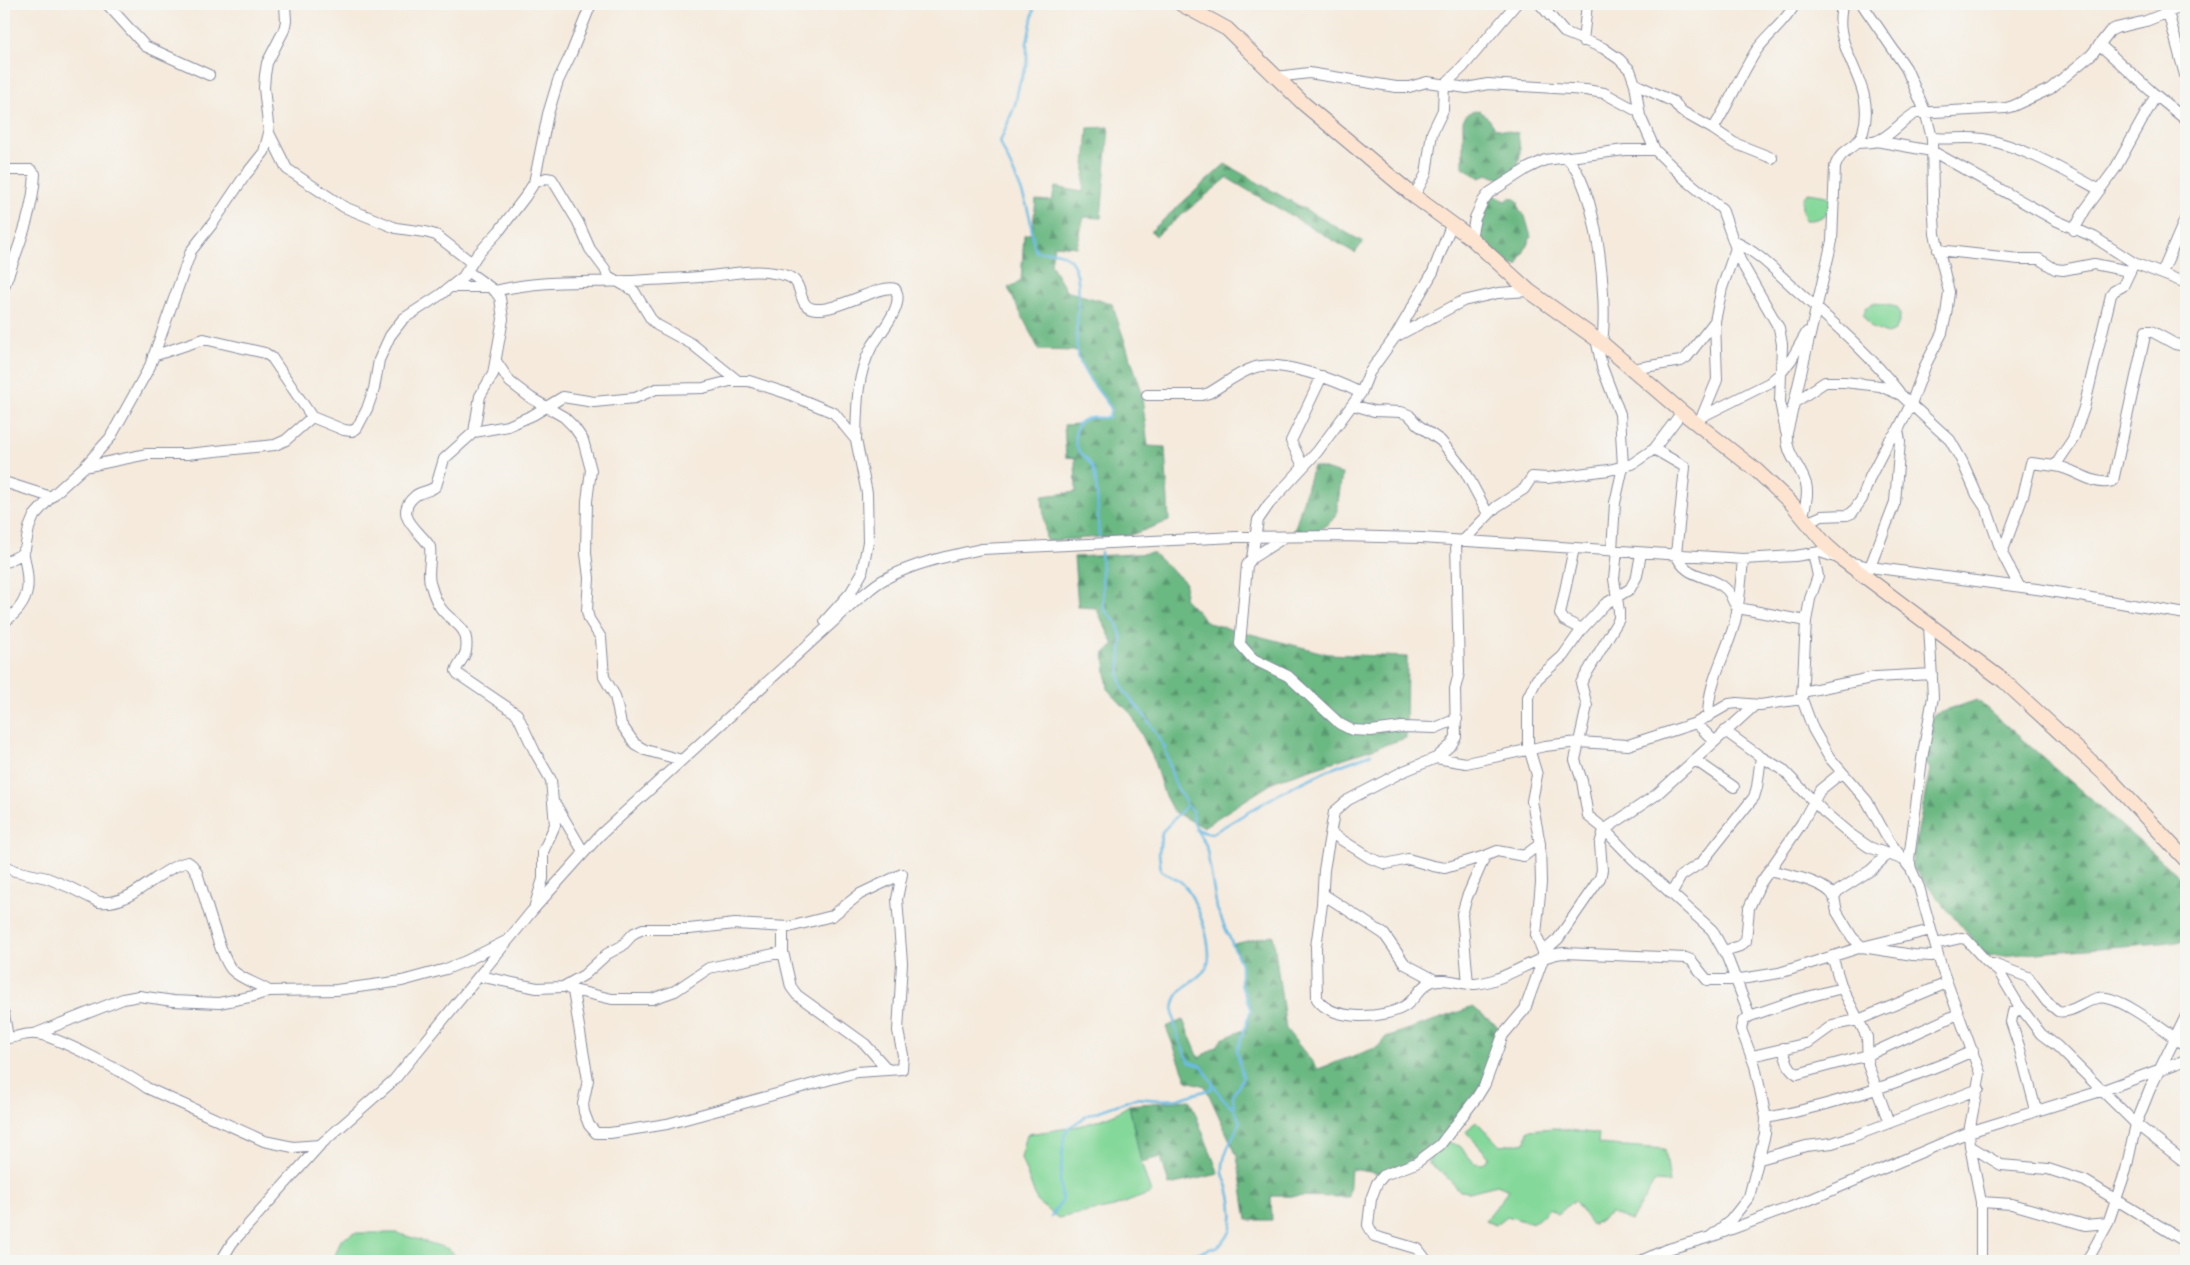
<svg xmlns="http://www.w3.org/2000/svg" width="2190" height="1265" viewBox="0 0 2190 1265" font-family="'Balsamiq Sans',sans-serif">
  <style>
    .grass { fill: #84d89a; stroke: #50847c }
    .forest { fill: url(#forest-firs); stroke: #437470 }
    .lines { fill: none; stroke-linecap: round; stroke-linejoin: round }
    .stream { stroke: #6abbe5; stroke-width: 2.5 }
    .street-casing { stroke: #888c9d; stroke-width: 12 }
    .secondary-casing { stroke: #888c9d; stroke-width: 16 }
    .street { stroke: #fff; stroke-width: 10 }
    .secondary { stroke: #fde4d0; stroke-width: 14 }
  </style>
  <defs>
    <pattern id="forest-firs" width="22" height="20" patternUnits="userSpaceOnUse" patternTransform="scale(1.25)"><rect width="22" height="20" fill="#6bb882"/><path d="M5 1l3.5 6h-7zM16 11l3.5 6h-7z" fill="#57966e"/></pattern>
  </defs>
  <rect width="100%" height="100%" fill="#f6f6f2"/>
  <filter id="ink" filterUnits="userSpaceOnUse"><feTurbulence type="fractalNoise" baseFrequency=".02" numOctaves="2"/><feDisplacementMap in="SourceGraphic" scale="10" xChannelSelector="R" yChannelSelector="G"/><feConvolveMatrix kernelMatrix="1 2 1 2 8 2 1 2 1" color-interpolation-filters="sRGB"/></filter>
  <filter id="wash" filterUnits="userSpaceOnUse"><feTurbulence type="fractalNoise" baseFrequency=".0096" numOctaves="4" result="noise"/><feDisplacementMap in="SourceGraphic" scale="20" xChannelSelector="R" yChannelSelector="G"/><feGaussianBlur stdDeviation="1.12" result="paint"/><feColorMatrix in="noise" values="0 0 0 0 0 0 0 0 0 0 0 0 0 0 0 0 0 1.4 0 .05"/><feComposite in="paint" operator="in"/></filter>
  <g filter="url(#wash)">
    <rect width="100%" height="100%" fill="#f5eadc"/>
    <path class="grass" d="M1809,193L1827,196L1833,200C1827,215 1821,221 1805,220C1802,209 1798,198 1809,193Z
      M1875,303L1897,307C1903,316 1899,323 1895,331L1887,334L1872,328L1863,316L1866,307Z
      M1129,1105L1141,1162L1151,1193L1114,1207L1058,1218L1037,1201L1021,1158L1027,1134C1062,1129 1099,1126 1129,1105Z
      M1476,1121L1500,1146L1526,1142L1528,1130L1555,1128L1599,1134L1598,1144L1665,1149L1670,1183L1654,1182L1631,1221L1611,1213L1592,1225L1574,1200L1558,1214L1549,1209L1533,1224L1507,1216L1496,1225L1485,1221L1509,1190L1497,1185L1469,1192L1460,1191L1443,1173L1429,1163L1431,1148L1441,1140L1460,1146L1474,1163L1483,1164L1489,1157L1466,1132Z
      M354,1233H397L449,1249L460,1261H333L341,1240Z"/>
    <path class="forest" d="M1479,110L1489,119L1495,128L1518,133C1520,152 1524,162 1509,178H1498L1487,174L1480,178L1463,167V120L1468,113Z
      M1109,127L1101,218L1084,217L1077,247L1054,245L1051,264L1066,291L1112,304L1141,389L1148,446L1165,447L1169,521L1131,535L1046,541L1042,496L1076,492L1075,458L1066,457L1064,425L1078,424L1085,419L1109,418L1111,408C1098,389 1081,374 1077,351L1039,350L1008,288L1021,281L1024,235L1032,233L1036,200L1052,201L1055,187L1083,192L1088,128Z
      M1225,164L1363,242L1355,253L1227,178L1156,236L1151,231Z
      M1489,193L1506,201L1511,197L1518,201L1519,209L1525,216L1531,237L1517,266L1509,264L1480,237L1477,230L1479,215Z
      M1313,466L1342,474L1336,517L1319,531L1294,532Z
      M1153,553L1186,583L1184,598L1208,623L1328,654L1407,657L1406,738L1277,780L1203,827L1173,811L1164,794L1153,758L1132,715L1108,690L1104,654L1114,645L1096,608L1078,607L1074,557Z
      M1977,700L2186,882V941L1987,957L1911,866L1930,769L1923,759L1933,715Z
      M1273,935L1286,1029L1318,1069L1378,1047L1386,1037L1473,1007L1502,1030L1486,1074L1473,1100L1449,1130L1422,1158L1383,1174L1351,1169L1349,1197L1271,1196L1272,1220H1247L1237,1156L1205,1086L1187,1081L1166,1027L1183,1020L1199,1058L1217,1046L1222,1039L1246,1029L1251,1010L1241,984V964L1234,944Z
      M1190,1100L1219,1174L1169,1185L1161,1157L1141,1162L1129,1105Z"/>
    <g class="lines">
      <path class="stream" d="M1035,4L1027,43V64L1019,85L1015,105L1000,142C1010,166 1023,189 1029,214C1033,227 1031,239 1036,252C1043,252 1052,251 1059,253C1094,264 1070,329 1078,356C1084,377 1099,390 1111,408L1109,418C1102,418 1092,417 1086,419C1073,423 1073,443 1080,452C1086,459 1091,462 1094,471C1099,492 1097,515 1099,537
        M1101,552L1104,609L1117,623L1122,639L1119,675L1124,691L1147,719L1165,748L1174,782L1187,805L1162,832L1159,853L1161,871C1167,875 1175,878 1181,882C1196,895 1218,954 1205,970C1197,980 1183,985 1177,996C1166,1015 1181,1045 1189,1062L1202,1066L1222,1098L1234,1108L1240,1122C1233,1137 1221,1156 1223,1173C1224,1179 1228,1185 1229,1191C1233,1205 1235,1229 1225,1240C1218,1248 1204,1251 1194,1254L1189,1261
        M1187,806L1193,810C1191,826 1198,834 1213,833L1282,792L1328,770L1371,754
        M1196,829L1206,845L1217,909L1241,964V984L1251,1010L1237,1051L1243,1078L1233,1095L1234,1108
        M1051,1217L1062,1201L1060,1181L1064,1137L1068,1128L1088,1115L1136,1098L1160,1100L1178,1099L1211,1089L1213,1083"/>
    </g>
  </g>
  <g filter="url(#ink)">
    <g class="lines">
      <defs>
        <path id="street" d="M107,4L145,46L209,75
          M1540,4L1564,32L1603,48L1619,59L1630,70L1635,84L1640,116L1655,150L1685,179L1722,209L1740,260L1779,328L1782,344L1780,402L1786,432
          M1862,4L1906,68L1925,111L1932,138L1933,201L1935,234L1949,292L1946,315L1942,333L1926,364L1911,404L1898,430L1900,441L1895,502L1870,567
          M2168,4V12L2186,79
          M1583,41L1587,4
          M2100,45L2152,92L2186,120
          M1276,77L1309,73L1396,87H1409L1427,82L1467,88L1488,84L1586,90L1604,93L1639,112
          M1635,84L1674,102L1681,111L1713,129
          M269,133L287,169L344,207L396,228L425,232L436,235L472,263
          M1932,138C1949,140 1966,136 1983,139C2025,147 2063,170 2100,190
          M1876,141L1932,151L2055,220L2094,237L2134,263L2186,283
          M1857,143C1864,142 1871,143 1877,141C1892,135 1902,120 1916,113L2006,108L2013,106L2050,89L2092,54L2110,31L2116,28L2146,21L2186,5
          M1567,158C1598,190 1608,300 1602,343
          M1772,158L1734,143L1713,129C1729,104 1740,76 1756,51C1768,34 1785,23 1795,4
          M4,170H31L35,174C33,214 17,250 4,287
          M534,183L546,178L552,179L578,222L590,249L605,269L608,276L634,291L651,319L657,325L692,344L738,381
          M1414,196L1426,174L1432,133L1443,110L1444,85L1463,67L1516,4
          M1452,223L1433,272L1395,337L1369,373L1361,393L1317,452L1269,504L1258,520L1252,558L1247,565L1240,644L1253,659L1288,676L1340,724L1352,730L1371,731L1402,727L1435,728L1457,719
          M2074,230L2085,210L2115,169L2156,95
          M1471,238L1475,218L1483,201L1489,193L1528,168L1545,160L1625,150H1655
          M1733,241C1757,251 1774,270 1793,287C1831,321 1868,352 1899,392
          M1938,250L2019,259H2039L2055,269L2063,270L2094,264L2129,271
          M467,271L495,291L500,298L503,319L493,374L480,396L474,432L444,459L436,486C430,492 421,491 415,496C391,516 422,532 430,547C432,560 426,574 431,586C433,593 436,601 440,607C451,624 470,624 466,651C464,659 458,663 456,671L458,674L517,714L535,752L551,780L555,825L543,852V879L535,905
          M2162,273L2186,217
          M451,287H487
          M495,291C549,278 595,284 649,280C669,279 690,278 710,276C731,274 753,269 774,273C781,274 791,276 795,281C803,291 799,308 816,309C838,311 882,283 895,289C906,305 879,334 871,348C856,377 857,408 856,440
          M1395,337L1463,301L1498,293L1529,291
          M1596,339L1602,367L1620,414L1623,467L1615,503L1612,550
          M153,356L204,339L265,353L272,358L312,417L344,430L352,431L357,428L367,409L374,389L379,360L390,336L403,319L440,295L463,277L477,255L499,231L525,197L534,183L548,114L558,81L571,54L591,4
          M496,361L510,382L531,398L564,417L574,427L583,440L591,470L587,501L586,553L589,578L587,611L589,619L601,638L604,677L615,696L621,724L635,744L645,750L682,760
          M1632,369L1681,361L1687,357L1715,321
          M1147,395H1202L1209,393C1223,385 1238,373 1253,368C1279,358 1337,381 1361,393
          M1795,402L1825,382H1844L1880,386L1901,395L1950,440L1962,461L1977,495L1987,510L2002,553L2019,586
          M1353,405L1374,411L1401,412L1409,415L1418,425L1441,441L1465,471L1488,514
          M1702,416L1717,380L1715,321L1722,288L1736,248
          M1701,417L1769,383L1781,373L1791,360L1807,332
          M474,432L508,426L533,415L563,397L594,402L635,398L656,389L703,388L730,381H749L786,393L834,413L856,440L867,493L868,542L862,573L851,592L825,621
          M1654,449L1685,467L1676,554C1686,580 1709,573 1726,589C1732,594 1732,603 1738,608L1806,621
          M1303,466L1291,441L1322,376
          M2055,466L2073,439L2084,408L2111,295L2114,291L2123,286L2134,263
          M84,467L147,454H187L275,445L286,440L312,417
          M4,482L51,497
          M1803,516C1805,506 1809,494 1806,484C1800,465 1785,454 1787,433L1832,241L1835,167C1841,147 1857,150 1863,132C1875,92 1847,66 1841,31C1839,22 1841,13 1842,4
          M1808,522L1822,516L1847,515L1852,513L1862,499L1870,477L1888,442L1898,430
          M1463,541L1496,507L1524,489L1532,477L1547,478L1609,470L1632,464L1654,449L1682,412
          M1574,548L1560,614L1564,620L1582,629
          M1617,551L1614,579L1619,611V619L1581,683L1587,706L1575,760L1582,781L1588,816L1602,827L1633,859L1712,930L1727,957L1750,1016L1743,1021L1741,1029L1755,1066L1766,1118L1765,1134L1749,1197L1730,1221L1710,1237
          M1813,553L1818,576L1810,599L1806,621L1802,699L1813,729L1829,757L1867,801L1889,841L1910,868
          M2002,553L2023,496L2031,463C2039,464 2047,465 2055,466C2075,468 2092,487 2113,481L2146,331H2151L2175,344L2186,346
          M1252,558L1285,537
          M1849,562L1870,567L2044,590L2186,614
          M4,563L20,555L25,549L29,528L34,516L51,497L84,467L110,438L150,366L191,251L213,223L244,177L264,152L269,133L264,88L265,75L267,63L284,30L286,21L285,4
          M4,622C33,602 30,583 23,551
          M1929,625L1933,697L1922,759L1909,859L1911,869L1919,887L1942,969L1980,1073L1969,1132L1970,1146L1981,1202V1261
          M1802,692L1876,677L1932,674
          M1802,699L1760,705L1737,703L1729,704L1696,723L1628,745L1578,742L1545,746L1466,763L1436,758L1404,771L1348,800L1334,812L1324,870L1322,904L1316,947L1317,999C1332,1022 1385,1019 1405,1006C1416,999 1420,985 1433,981C1446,977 1461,985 1475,984C1507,981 1536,955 1564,953L1686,958L1691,960L1707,980H1734L1779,973L1862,947L1931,930
          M1708,717C1708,682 1725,657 1734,625C1740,603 1741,581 1743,559
          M1696,723L1714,741
          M1725,731L1761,757L1782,769L1824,812L1850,834L1869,847L1904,860
          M1436,758L1451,745L1456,737L1455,689L1459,673L1456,541
          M1695,760L1734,787
          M556,805L584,853
          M1331,833L1370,858L1386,864L1408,859L1433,866L1445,868L1485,856
          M1887,855L1871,870L1838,891L1834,897L1837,912L1852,937L1862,947L1913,955L1931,956L1938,955
          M4,865L15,871L47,878L69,887L99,902C134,906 156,869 188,862L192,865L197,873C204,893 220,958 232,970C242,980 257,983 269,991
          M1769,870C1787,875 1826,881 1834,897
          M1323,894L1384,934L1405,964L1435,980
          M1671,894L1681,876L1702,862L1754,797L1757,787L1761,757
          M1935,944L1961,938L1966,939L1986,961L1999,972L2018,1004L2041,1034L2057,1046L2136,1124L2186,1163
          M1724,951L1740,946L1746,941L1749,908L1760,884L1802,823L1820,790L1841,773
          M783,952V927
          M1543,952L1536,935L1541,883L1540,844L1532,801L1537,775L1528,745V697L1537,679L1563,656L1582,629L1605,604L1630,589L1637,576L1641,553
          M1832,956L1842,988L1867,1037L1868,1065L1889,1123
          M1993,964L2028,977L2047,1002L2058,1011C2072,1014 2084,1001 2098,998C2119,993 2168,1034 2186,1046
          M479,976L537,988L563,987L584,975L607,954L622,946L634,933L643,929H689L735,924L789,927L832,916L860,894L902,874
          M1468,984L1462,914L1467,897L1485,856L1497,851L1524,856L1540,844
          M569,989L612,999H652L675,991L709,968L783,952L791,987L797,995L865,1044L888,1070
          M573,991L588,1080L583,1104L584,1112L589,1125L596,1133H610L667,1124L857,1072L902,1069L903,1055L898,1031L902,963L897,899L902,874
          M2022,1009L2013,1012L2011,1022L2019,1046L2036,1110
          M4,1014L8,1038C17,1037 27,1033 35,1034C53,1034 131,1076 147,1088L264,1141L293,1147L320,1145
          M1750,1016L1796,1000L1842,988
          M37,1033L123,999L139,996L173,1001L219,1003L254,996L269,991L336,990L402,981L446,969L466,961L506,941
          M1783,1048C1786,1058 1787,1068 1797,1074L1868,1055L1958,1014
          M1752,1056L1808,1043L1833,1025L1858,1020L1947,983
          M1766,1118C1839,1104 1906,1081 1973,1051
          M1970,1146L2001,1165L2048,1169L2085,1181L2186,1242
          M1760,1159L1806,1146L1832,1143L1854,1136L1979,1089
          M1981,1202L2012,1204L2085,1225L2108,1223
          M221,1261L232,1243L320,1145L394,1080L532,911L600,835L858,599C866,593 874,585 883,580C913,563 948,556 982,549L1236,537L1340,536L1421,538L1743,559L1795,556L1820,552L1835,557
          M1427,1261L1418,1249L1374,1236L1368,1225L1371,1199L1377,1183L1384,1175L1416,1163L1440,1145L1477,1097L1485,1084L1503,1035L1525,1009L1543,959V952L1558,939L1600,878L1602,870L1600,844L1604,830L1656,795L1755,705
          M1641,1261L1665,1250L1710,1237L1802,1203L1969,1132L2101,1091L2186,1060
          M2087,1261L2108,1223L2126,1170L2136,1124L2150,1089L2186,1016"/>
        <path id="secondary" d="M1181,4L1227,29L1304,104L1414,196L1471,238L1529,291L1602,343L1682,412L1756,470L1792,504L1826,545L1843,560L2004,681L2110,779L2186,860"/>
      </defs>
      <use href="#street" class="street-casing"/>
      <use href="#secondary" class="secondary-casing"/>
      <use href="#street" class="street"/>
      <use href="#secondary" class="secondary"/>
    </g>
  </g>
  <rect width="2190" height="1265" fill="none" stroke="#f6f6f2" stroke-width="20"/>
</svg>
